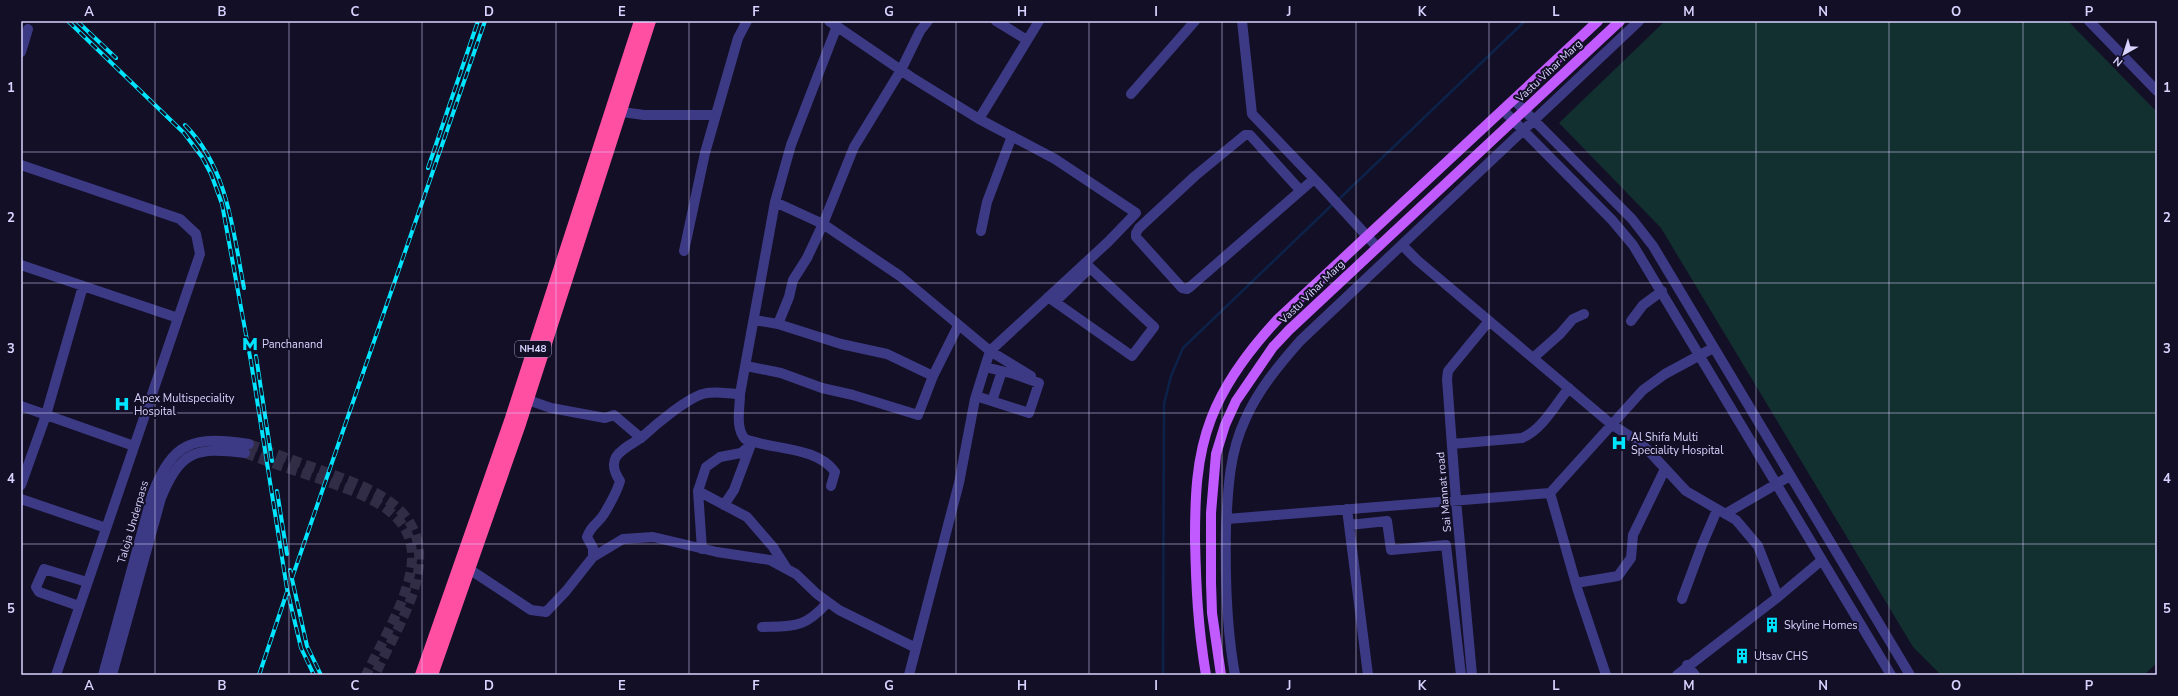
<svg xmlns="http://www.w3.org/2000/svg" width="2178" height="696" viewBox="0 0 2178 696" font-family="'Nunito Sans',sans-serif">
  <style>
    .green { fill: #12302f }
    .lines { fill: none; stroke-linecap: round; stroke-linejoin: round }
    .stream { stroke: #0c2248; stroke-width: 2.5 }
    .minor-tunnel { stroke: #312d47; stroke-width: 10; stroke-dasharray: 10 5; stroke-linecap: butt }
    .minor { stroke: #3d3a85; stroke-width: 10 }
    .major { stroke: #c25bff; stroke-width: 10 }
    .highway { stroke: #ff4fa3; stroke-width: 12 }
    .rail-casing { stroke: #00e5ff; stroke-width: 4 }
    .rail { stroke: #130f26; stroke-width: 2.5; stroke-dasharray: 8; stroke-linecap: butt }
    .grid { fill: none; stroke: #d9d4ff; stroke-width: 1; stroke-opacity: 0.55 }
    .labels { text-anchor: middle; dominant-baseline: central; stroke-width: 4; stroke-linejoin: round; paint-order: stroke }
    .shield { fill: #130f26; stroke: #9e99be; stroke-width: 1 }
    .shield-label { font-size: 10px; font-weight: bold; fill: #d9d4ff }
    .street-label { font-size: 11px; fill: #d9d4ff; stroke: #130f26 }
    .poi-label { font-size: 11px; fill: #d9d4ff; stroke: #130f26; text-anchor: start }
    .neatline { fill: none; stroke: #d9d4ff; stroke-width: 1.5 }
    .grid-label { font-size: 13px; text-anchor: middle; font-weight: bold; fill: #d9d4ff }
  </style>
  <rect width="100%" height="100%" fill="#130f26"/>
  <path class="green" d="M1665,21H2068L2157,112V663L2144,675H1941L1913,647L1661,228L1559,123Z"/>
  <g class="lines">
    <path class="stream" d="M1338,200L1525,21
      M1163,675L1164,404L1171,376L1183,348L1334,203"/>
    <path class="minor-tunnel" d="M249,444C273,453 298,462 323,471C372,489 428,507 418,572C413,606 389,644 375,675
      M245,453C269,462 293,470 317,478C361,494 421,510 411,569C406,602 381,644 366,675"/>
    <path class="minor" d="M829,21L911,77L979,119L1055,159L1136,213L1108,242L990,351L975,399L959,483L909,675
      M928,21L920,31L901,70L854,147L823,224L900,276L990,351L1031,376
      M996,21L1027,40
      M1242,21L1252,114L1323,188L1377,247
      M2089,21L2157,91
      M21,52L28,29
      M1131,94L1195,21
      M1514,100L1632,219L1653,246L1910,675
      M1503,110L1612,220L1633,245L1891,675
      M622,112L644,115H716
      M979,119L1039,21
      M21,165L180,219L196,234L200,254L56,675
      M1300,190L1250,135H1245L1195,176L1139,228L1136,233V237L1182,288L1187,289L1190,287L1314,179
      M775,202L823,224L807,258L793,280L789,297L778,324
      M981,231L987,202L1012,136
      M1402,245L1417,260L1611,424L1636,440L1647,449L1686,491L1736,520L1758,546L1778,597
      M684,251L705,153L738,38L747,21
      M21,265L178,318
      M1048,297L1132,356L1154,327L1085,263
      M1055,302L1090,268
      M755,320L778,324L841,344L887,354L933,376
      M1631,321L1643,305L1662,291
      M1533,358L1560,334L1573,319L1584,314
      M746,366L781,373L822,388L853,395L918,415L933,376L958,326
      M976,396L1029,413L1039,383L1014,374L985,367
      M528,400L551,408L605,418L614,415L641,438C654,426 690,395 707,393C717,391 730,394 740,394
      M992,401L1002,371
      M21,406L134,446
      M1452,444L1522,438C1542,430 1555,405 1569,388
      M21,485L46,415L83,286
      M831,486L835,472C817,446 772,450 745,439C735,428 740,408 740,394L775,202L791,145L837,26
      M698,491L747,517L773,547L787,569
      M1550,493L1578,591L1606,675
      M21,499L106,528
      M724,505L734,490L750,447
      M1347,509L1368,675
      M1725,514L1790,476
      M1227,519L1550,493L1643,390L1665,374L1713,348
      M1349,525L1387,521L1391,550L1446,545L1461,675
      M702,549L698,491L706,467L720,457L741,453L754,442
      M593,557V548L587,537C591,525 598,524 604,514C610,504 617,492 620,481C604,457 622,450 641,438
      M469,569L531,610L546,612L566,591L593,557L623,539L653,537L717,552L770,560L796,574L817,594L839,610L916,648
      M1576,583L1618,576L1631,558L1633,535L1665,469
      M1682,599L1702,545L1717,510
      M79,606L39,592L36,587L44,569L87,582
      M762,627C795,626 805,628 828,602
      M1687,665L1695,675
      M103,675L152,495C173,440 194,436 249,444
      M112,675L161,498C181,450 196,447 245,453
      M1235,675C1226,626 1225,576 1226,527C1228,490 1229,454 1245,420C1258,390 1279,365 1300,341L1639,21
      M1472,675L1456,500L1447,379L1448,371L1452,366L1489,321
      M1677,675L1778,597L1822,560"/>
    <path class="major" d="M1206,675C1198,628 1196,587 1195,539C1195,499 1196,458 1211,419C1225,382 1251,348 1278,319L1598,21
      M1221,675L1212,613L1211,583V513L1216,454L1225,425L1236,401L1273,347L1289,330L1620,21"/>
    <path class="highway" d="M421,675L510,421L640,21
      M432,675L520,424L650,21"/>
    <defs>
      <path id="rail" d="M68,21L184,133L202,157L211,174L222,204L251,362L287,589L301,648L314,675
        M77,21L116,58
        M185,125C228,168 233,231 244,288
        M428,168L478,21
        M256,356L272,461
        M277,491L287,554
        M290,570L307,646L321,675
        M292,578L485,21
        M259,675L287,592"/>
    </defs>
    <use href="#rail" class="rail-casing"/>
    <use href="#rail" class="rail"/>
  </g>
  <path class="grid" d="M155,21V675M289,21V675M422,21V675M556,21V675M689,21V675M822,21V675M956,21V675M1089,21V675M1222,21V675M1356,21V675M1489,21V675M1622,21V675M1756,21V675M1889,21V675M2023,21V675M21,152H2157M21,283H2157M21,413H2157M21,544H2157"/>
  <defs>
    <symbol id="metro-bare" viewBox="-9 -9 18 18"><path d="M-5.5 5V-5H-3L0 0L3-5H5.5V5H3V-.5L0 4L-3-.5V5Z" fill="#00e5ff" stroke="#130f26" stroke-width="2.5" paint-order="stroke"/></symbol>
    <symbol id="hospital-bare" viewBox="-9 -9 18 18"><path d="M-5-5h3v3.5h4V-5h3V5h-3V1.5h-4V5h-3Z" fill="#00e5ff" stroke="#130f26" stroke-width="2.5" paint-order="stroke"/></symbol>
    <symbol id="building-bare" viewBox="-9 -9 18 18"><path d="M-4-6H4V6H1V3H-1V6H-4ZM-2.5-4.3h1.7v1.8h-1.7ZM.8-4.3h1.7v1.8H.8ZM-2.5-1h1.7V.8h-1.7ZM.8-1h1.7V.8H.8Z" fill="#00e5ff" stroke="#130f26" stroke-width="2.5" paint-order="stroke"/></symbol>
  </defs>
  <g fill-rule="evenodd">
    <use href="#metro-bare" x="239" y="333" width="22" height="22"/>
    <use href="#hospital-bare" x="111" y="393" width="22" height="22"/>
    <use href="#hospital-bare" x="1608" y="432" width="22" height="22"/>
    <use href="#building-bare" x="1761" y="614" width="22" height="22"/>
    <use href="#building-bare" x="1731" y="645" width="22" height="22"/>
  </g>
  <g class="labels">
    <rect class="shield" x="515" y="341" width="36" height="16" rx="3"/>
    <g class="shield-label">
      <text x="533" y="349">NH48</text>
    </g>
    <g class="street-label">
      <text transform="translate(1549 71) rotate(-43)">Vastu Vihar Marg</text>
      <text transform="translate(1312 292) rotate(-44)">Vastu Vihar Marg</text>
      <text transform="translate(1444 492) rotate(-95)">Sai Mannat road</text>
      <text transform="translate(133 522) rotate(-74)">Taloja Underpass</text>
    </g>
    <g class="poi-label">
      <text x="262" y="344">Panchanand</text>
      <text x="134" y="398">Apex Multispeciality<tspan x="134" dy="13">Hospital</tspan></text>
      <text x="1631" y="437">Al Shifa Multi<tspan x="1631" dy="13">Speciality Hospital</tspan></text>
      <text x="1784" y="625">Skyline Homes</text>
      <text x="1754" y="656">Utsav CHS</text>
    </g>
  </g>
  <rect width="2178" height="696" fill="none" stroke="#130f26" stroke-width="44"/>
  <g transform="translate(2124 54) rotate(219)" stroke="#130f26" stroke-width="3" paint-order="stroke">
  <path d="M0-3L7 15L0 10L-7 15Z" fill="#d9d4ff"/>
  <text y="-6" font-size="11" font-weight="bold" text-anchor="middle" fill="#d9d4ff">N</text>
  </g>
  <rect x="22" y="22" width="2134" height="652" class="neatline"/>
  <g class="grid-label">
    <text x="89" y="16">A</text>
    <text x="222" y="16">B</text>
    <text x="355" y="16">C</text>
    <text x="489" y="16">D</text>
    <text x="622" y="16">E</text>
    <text x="756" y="16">F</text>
    <text x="889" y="16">G</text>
    <text x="1022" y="16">H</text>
    <text x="1156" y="16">I</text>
    <text x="1289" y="16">J</text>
    <text x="1422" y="16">K</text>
    <text x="1556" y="16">L</text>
    <text x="1689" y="16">M</text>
    <text x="1823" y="16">N</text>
    <text x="1956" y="16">O</text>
    <text x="2089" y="16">P</text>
    <text x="11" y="92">1</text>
    <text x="2167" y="92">1</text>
    <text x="11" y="222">2</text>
    <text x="2167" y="222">2</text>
    <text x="11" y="353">3</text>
    <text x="2167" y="353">3</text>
    <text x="11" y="483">4</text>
    <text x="2167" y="483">4</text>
    <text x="11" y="613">5</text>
    <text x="2167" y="613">5</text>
    <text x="89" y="690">A</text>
    <text x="222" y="690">B</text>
    <text x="355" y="690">C</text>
    <text x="489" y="690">D</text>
    <text x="622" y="690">E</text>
    <text x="756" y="690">F</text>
    <text x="889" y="690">G</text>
    <text x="1022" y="690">H</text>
    <text x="1156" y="690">I</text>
    <text x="1289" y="690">J</text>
    <text x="1422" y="690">K</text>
    <text x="1556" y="690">L</text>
    <text x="1689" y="690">M</text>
    <text x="1823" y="690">N</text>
    <text x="1956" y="690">O</text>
    <text x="2089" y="690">P</text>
  </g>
</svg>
